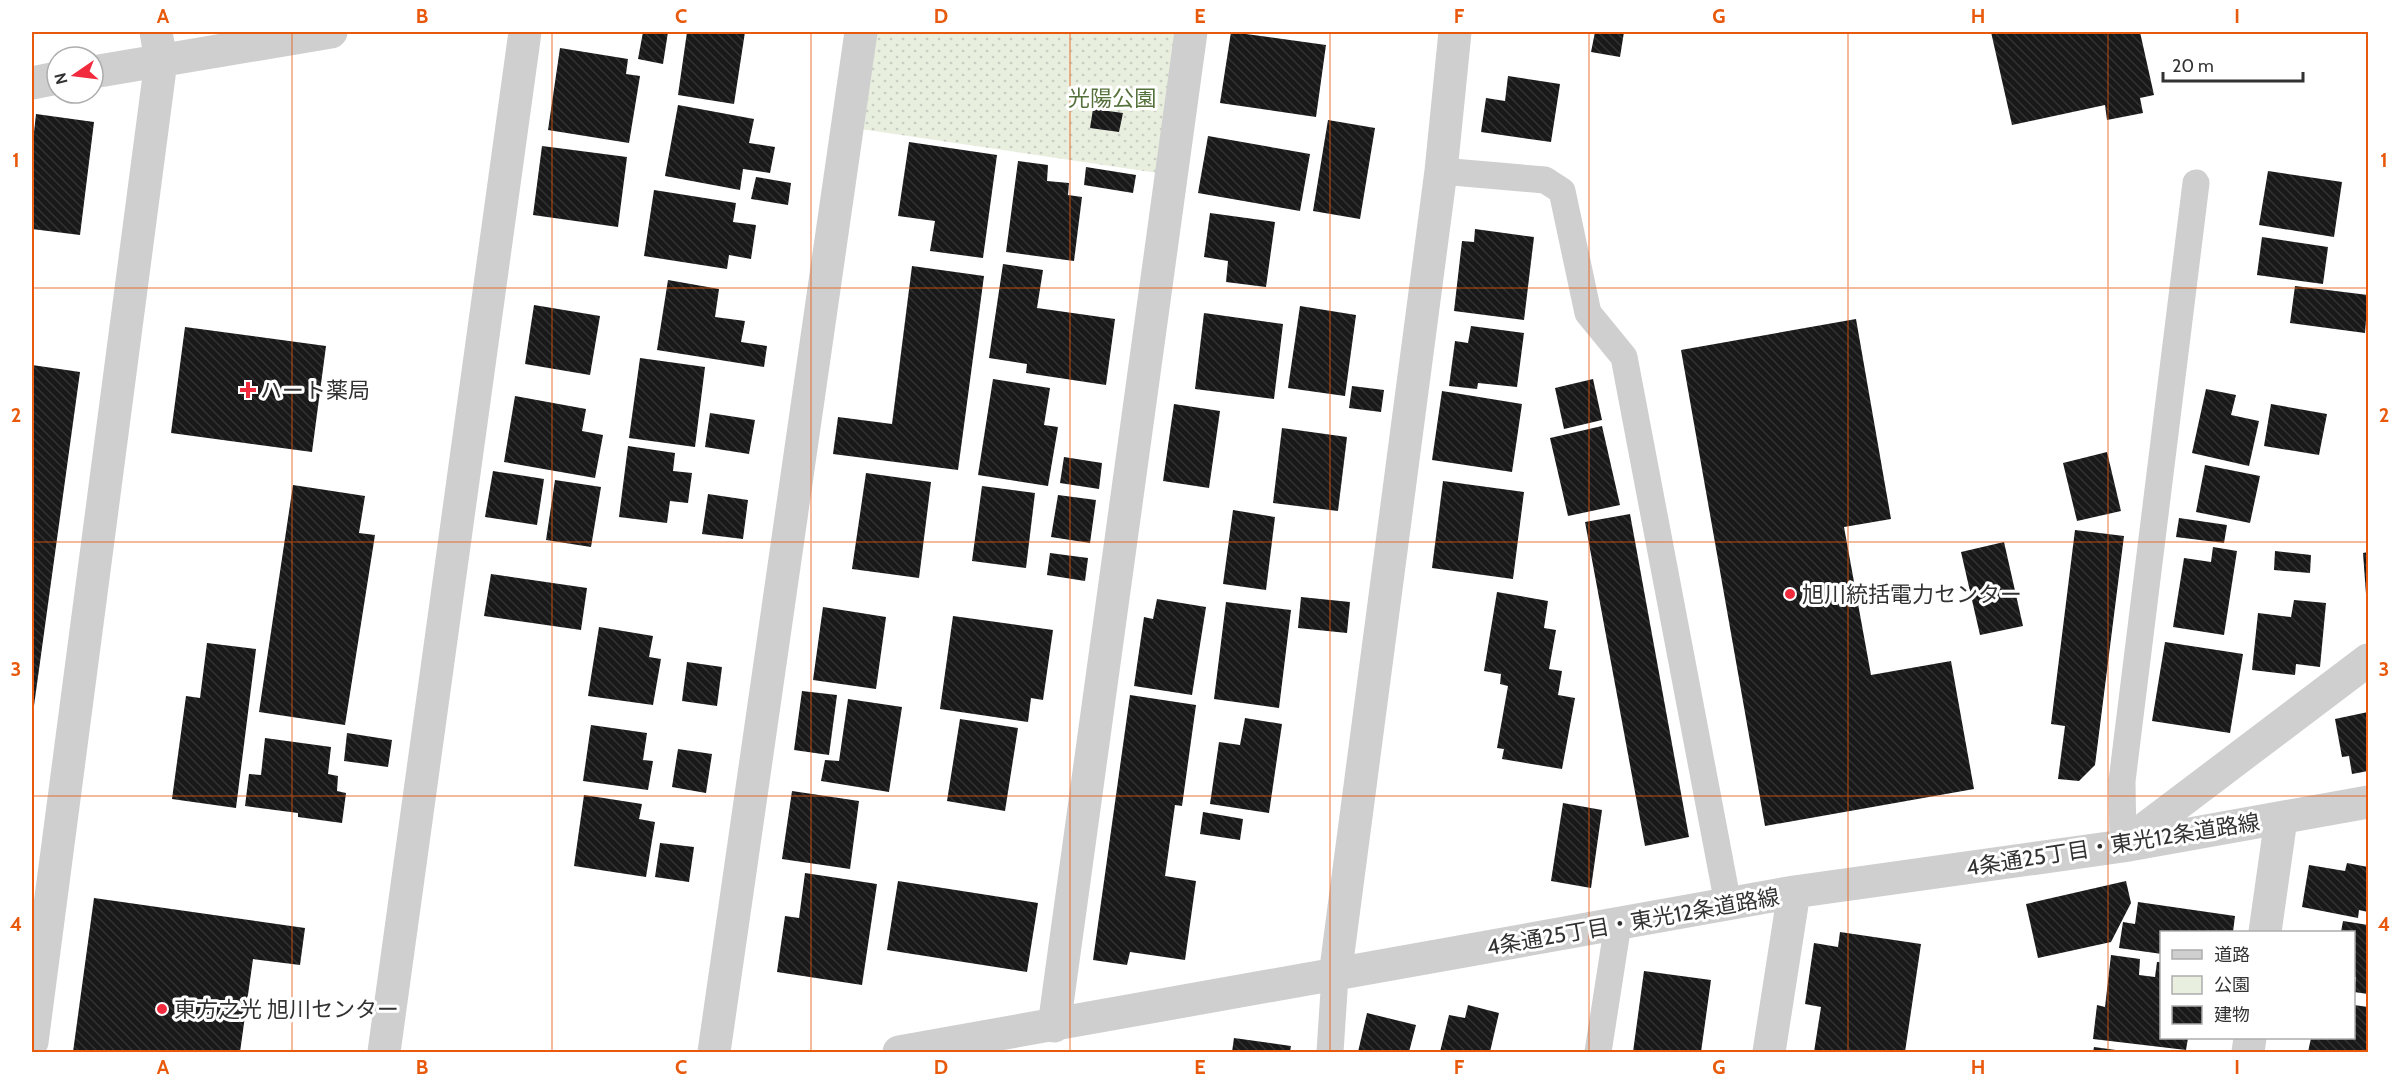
<svg xmlns="http://www.w3.org/2000/svg" width="2400" height="1084" viewBox="0 0 2400 1084" font-family="Cabin,'Noto Sans JP',sans-serif">
  <style>
    .green { fill: url(#green-dots) }
    .building { fill: url(#building-back-hatch) }
    .lines { fill: none; stroke-linecap: round; stroke-linejoin: round }
    .lane { stroke: #cfcfcf; stroke-width: 27 }
    .street { stroke: #cfcfcf; stroke-width: 33 }
    .grid { fill: none; stroke: #e8590c; stroke-width: 1.5; stroke-opacity: 0.55 }
    .poi-dot { fill: #f22a3d; stroke: #fff; stroke-width: 2 }
    .labels { text-anchor: middle; dominant-baseline: central; stroke-width: 6; stroke-linejoin: round; paint-order: stroke }
    .park-label { font-size: 22px; fill: #55713b; stroke: #fff }
    .poi-label { font-size: 22px; fill: #323232; stroke: #fff; text-anchor: start }
    .street-label { font-size: 22px; fill: #323232; stroke: #fff }
    .neatline { fill: none; stroke: #e8590c; stroke-width: 2 }
    .grid-label { font-size: 20px; text-anchor: middle; font-weight: bold; fill: #e8590c }
  </style>
  <defs>
    <pattern id="green-dots" width="8" height="8" patternUnits="userSpaceOnUse" patternTransform="scale(1.5)"><rect width="8" height="8" fill="#e8efdf"/><path d="M2 2h.1M6 6h.1" fill="none" stroke="#c7cdc0" stroke-width="1.8" stroke-linecap="round"/></pattern>
    <pattern id="building-back-hatch" width="6" height="6" patternUnits="userSpaceOnUse" patternTransform="scale(1.5)"><rect width="6" height="6" fill="#191919"/><path d="M-1 5l2 2M0 0l6 6M5-1l2 2" fill="none" stroke="#323232"/></pattern>
  </defs>
  <rect width="100%" height="100%" fill="#fff"/>
  <path class="green" d="M861,32H1191L1171,175L847,127Z"/>
  <path class="building" d="M643,32H668L663,64L638,59Z
    M687,32H745L734,104L678,95Z
    M1231,32L1326,45L1316,117L1220,103Z
    M1595,32H1624L1620,57L1591,52Z
    M1991,32H2140L2154,95L2140,98L2143,113L2107,120L2105,105L2012,125Z
    M560,48L628,59L626,74L640,76L629,143L548,130Z
    M1508,76L1560,84L1551,142L1481,132L1486,98L1505,101Z
    M678,105L754,119L749,143L775,147L770,173L743,169L740,190L665,176Z
    M1093,109L1123,113L1119,132L1090,128Z
    M36,114L94,122L80,235L32,229V151Z
    M1328,120L1375,128L1360,219L1313,211Z
    M1208,136L1310,154L1300,211L1198,193Z
    M909,142L997,155L983,258L930,251L935,221L898,216Z
    M542,146L627,157L618,227L533,215Z
    M1018,161L1048,165L1047,181L1069,183L1068,195L1082,197L1074,261L1006,252Z
    M1086,167L1136,175L1133,193L1084,185Z
    M2268,171L2342,182L2334,237L2259,225Z
    M756,177L791,183L788,205L751,199Z
    M654,190L736,203L733,222L756,225L751,259L729,255L727,269L644,256Z
    M1210,213L1275,222L1266,287L1226,282L1228,261L1204,257Z
    M1475,229L1534,237L1524,320L1454,311L1462,241L1474,242Z
    M2262,237L2328,247L2323,284L2257,275Z
    M1003,264L1043,270L1037,308L1115,319L1106,385L1026,373L1027,364L989,358Z
    M912,266L984,276L958,470L833,454L838,417L892,424Z
    M668,280L719,289L715,317L745,321L741,342L767,346L764,367L657,350Z
    M2295,286L2368,295L2365,333L2290,323Z
    M534,305L600,316L590,375L525,364Z
    M1300,306L1356,315L1345,396L1288,388Z
    M1204,313L1283,324L1274,399L1195,389Z
    M1856,319L1891,519L1844,527L1871,675L1951,661L1974,789L1765,826L1681,350Z
    M1471,326L1524,333L1517,387L1478,383L1477,389L1449,386L1455,341L1468,343Z
    M185,327L326,346L312,452L171,433Z
    M640,358L705,367L695,447L629,438Z
    M32,365L80,372L33,713H32Z
    M993,379L1050,388L1044,425L1058,427L1048,486L978,475Z
    M1593,379L1602,420L1564,429L1555,388Z
    M1352,386L1384,390L1381,412L1349,408Z
    M2206,389L2236,395L2231,415L2259,421L2249,466L2192,453Z
    M1442,391L1522,404L1512,472L1432,460Z
    M515,396L586,409L582,431L603,435L595,478L504,462Z
    M1174,404L1220,411L1209,488L1163,481Z
    M2271,404L2327,414L2319,455L2264,446Z
    M710,413L755,420L749,454L705,447Z
    M1602,426L1620,505L1568,516L1550,438Z
    M1282,428L1347,437L1338,511L1273,503Z
    M628,446L675,453L673,471L692,473L688,503L670,501L667,523L619,517Z
    M2107,452L2121,511L2077,521L2063,463Z
    M1064,457L1102,463L1099,489L1060,483Z
    M2205,465L2260,476L2250,523L2196,512Z
    M493,471L544,479L537,525L485,517Z
    M866,473L931,482L919,578L852,569Z
    M555,480L601,487L591,547L546,540Z
    M1443,481L1524,492L1513,579L1432,568Z
    M293,485L365,496L359,533L375,535L345,725L259,712Z
    M982,486L1035,493L1026,568L972,561Z
    M708,494L748,500L743,539L702,534Z
    M1058,495L1096,500L1090,543L1051,537Z
    M1233,510L1275,517L1266,590L1223,584Z
    M1630,514L1689,837L1645,846L1585,522Z
    M2179,518L2227,525L2224,543L2176,537Z
    M2075,530L2124,536L2095,765L2079,781L2058,779L2065,726L2051,724Z
    M2004,542L2023,626L1980,635L1961,552Z
    M2213,547L2237,551L2224,635L2173,627L2184,558L2211,562Z
    M2275,551L2311,555L2310,573L2274,570Z
    M2368,552V594H2366L2363,553Z
    M1050,553L1088,558L1085,581L1047,575Z
    M491,574L587,588L581,630L484,616Z
    M1497,592L1548,601L1544,628L1556,630L1549,669L1562,671L1558,695L1575,698L1562,769L1502,759L1504,749L1497,748L1508,686L1500,684L1501,674L1484,671Z
    M1301,597L1350,602L1347,633L1298,628Z
    M1157,599L1206,607L1192,695L1134,686L1144,617L1153,619Z
    M2294,600L2326,603L2320,667L2296,664L2295,675L2252,670L2258,613L2291,617Z
    M1226,602L1291,610L1279,708L1214,699Z
    M823,607L886,617L876,689L813,680Z
    M953,616L1053,630L1043,700L1031,698L1028,722L940,709Z
    M599,627L653,636L649,657L661,659L653,705L588,696Z
    M2165,642L2243,654L2230,733L2152,721Z
    M207,643L256,649L236,808L172,799L186,696L200,698Z
    M687,662L722,667L717,706L682,701Z
    M802,691L837,695L829,755L794,750Z
    M1130,695L1196,705L1182,806L1175,805L1165,876L1196,881L1185,960L1130,952L1127,965L1093,960Z
    M848,699L902,707L889,792L821,781L825,760L839,761Z
    M2368,712V771L2352,774L2349,756L2342,757L2335,719Z
    M1245,718L1282,724L1269,813L1210,804L1219,742L1240,745Z
    M960,719L1018,728L1005,811L947,801Z
    M591,725L647,733L643,760L653,761L648,790L583,781Z
    M347,733L392,740L388,767L344,761Z
    M265,738L331,747L328,774L338,776L337,791L346,793L342,823L298,817V813L245,806L249,774L261,775Z
    M678,749L712,754L706,793L672,787Z
    M792,791L859,801L850,869L782,859Z
    M584,795L642,804L639,819L655,822L646,877L574,866Z
    M1563,803L1602,810L1591,888L1551,881Z
    M1203,812L1243,819L1240,840L1200,834Z
    M660,843L694,847L689,882L655,877Z
    M2347,863L2368,867V912L2359,910L2358,918L2302,907L2309,865L2345,871Z
    M805,873L877,884L862,985L777,972L785,916L799,918Z
    M898,881L1038,903L1027,972L887,950Z
    M2126,881L2131,903L2111,942L2038,958L2026,904Z
    M94,898L305,928L300,965L253,959L240,1052H73Z
    M2138,902L2235,916L2233,932H2162V954L2119,948L2123,922L2135,924Z
    M2343,921L2368,925V994L2354,992L2356,977H2354V932H2341Z
    M1840,932L1921,944L1905,1052H1814L1821,1007L1805,1004L1814,943L1838,947Z
    M2111,955L2140,959L2139,975L2155,977L2157,962H2162V1038H2188L2186,1050L2093,1039L2097,1005L2105,1007Z
    M1644,971L1711,980L1701,1052H1633Z
    M1468,1005L1499,1013L1490,1052H1440L1449,1015L1465,1018Z
    M2354,1005L2368,1007V1052H2308L2311,1038H2354Z
    M1367,1013L1416,1025L1409,1052H1358Z
    M1234,1038L1291,1046L1290,1052H1232Z
    M2094,1047L2123,1051V1052H2093Z"/>
  <g class="lines">
    <path class="lane" d="M1441,171L1545,180L1562,191L1588,313L1624,357L1728,904
      M2123,846L2122,781L2196,183
      M1330,1052L1335,976
      M1598,1052L1618,924"/>
    <path class="street" d="M93,72L331,32
      M32,83L57,78
      M2126,843L2368,660
      M2265,932L2281,819
      M1335,976L1441,171L1455,32
      M1054,1026L1191,32
      M32,1042L161,61L156,32
      M384,1052L525,32
      M714,1052L861,32
      M899,1052L1794,892L2123,846L2368,802
      M1769,1052L1794,892
      M2248,1052L2250,1038"/>
  </g>
  <path class="grid" d="M292,32V1052M552,32V1052M811,32V1052M1070,32V1052M1330,32V1052M1589,32V1052M1848,32V1052M2108,32V1052M32,288H2368M32,542H2368M32,796H2368"/>
  <g class="poi-dot">
    <path d="M245 381h6v6h6v6h-6v6h-6v-6h-6v-6h6z"/>
    <circle cx="1790" cy="594" r="6"/>
    <circle cx="162" cy="1009" r="6"/>
  </g>
  <g class="labels">
    <g class="park-label">
      <text x="1112" y="98">光陽公園</text>
    </g>
    <g class="poi-label">
      <text x="260" y="390">ハート薬局</text>
      <text x="1802" y="594">旭川統括電力センター</text>
      <text x="174" y="1009">東方之光 旭川センター</text>
    </g>
    <g class="street-label">
      <text transform="translate(2113 845) rotate(-9)">4条通25丁目・東光12条道路線</text>
      <text transform="translate(1633 922) rotate(-10)">4条通25丁目・東光12条道路線</text>
    </g>
  </g>
  <rect width="2400" height="1084" fill="none" stroke="#ffffff" stroke-width="66"/>
  <rect x="2160" y="931" width="195" height="108" fill="#ffffff" stroke="#adadad" stroke-width="1.5"/>
  <rect x="2172" y="950" width="30" height="9" fill="#cfcfcf" stroke="#adadad" stroke-width="1.5"/>
  <text x="2214" y="961" font-size="18" fill="#323232">道路</text>
  <rect x="2172" y="976" width="30" height="18" fill="#e8efdf" stroke="#adadad" stroke-width="1.5"/>
  <text x="2214" y="991" font-size="18" fill="#323232">公園</text>
  <rect x="2172" y="1006" width="30" height="18" fill="url(#building-back-hatch)" stroke="#adadad" stroke-width="1.5"/>
  <text x="2214" y="1021" font-size="18" fill="#323232">建物</text>
  <g transform="translate(75 75) rotate(256)"><circle r="28" fill="#ffffff" stroke="#adadad" stroke-width="1.5"/>
  <path d="M0-4.5L10 22L0 15L-10 22Z" fill="#f22a3d"/>
  <text y="-9" font-size="16" font-weight="bold" text-anchor="middle" fill="#323232">N</text>
  </g>
  <path d="M2163 72v9h140v-9" fill="none" stroke="#323232" stroke-width="3"/>
  <text x="2172" y="72" font-size="18" fill="#323232" stroke="#ffffff" stroke-width="4.5" paint-order="stroke">20 m</text>
  <rect x="33" y="33" width="2334" height="1018" class="neatline"/>
  <g class="grid-label">
    <text x="163" y="23">A</text>
    <text x="422" y="23">B</text>
    <text x="681" y="23">C</text>
    <text x="941" y="23">D</text>
    <text x="1200" y="23">E</text>
    <text x="1459" y="23">F</text>
    <text x="1719" y="23">G</text>
    <text x="1978" y="23">H</text>
    <text x="2237" y="23">I</text>
    <text x="16" y="167">1</text>
    <text x="2384" y="167">1</text>
    <text x="16" y="422">2</text>
    <text x="2384" y="422">2</text>
    <text x="16" y="676">3</text>
    <text x="2384" y="676">3</text>
    <text x="16" y="931">4</text>
    <text x="2384" y="931">4</text>
    <text x="163" y="1074">A</text>
    <text x="422" y="1074">B</text>
    <text x="681" y="1074">C</text>
    <text x="941" y="1074">D</text>
    <text x="1200" y="1074">E</text>
    <text x="1459" y="1074">F</text>
    <text x="1719" y="1074">G</text>
    <text x="1978" y="1074">H</text>
    <text x="2237" y="1074">I</text>
  </g>
</svg>
